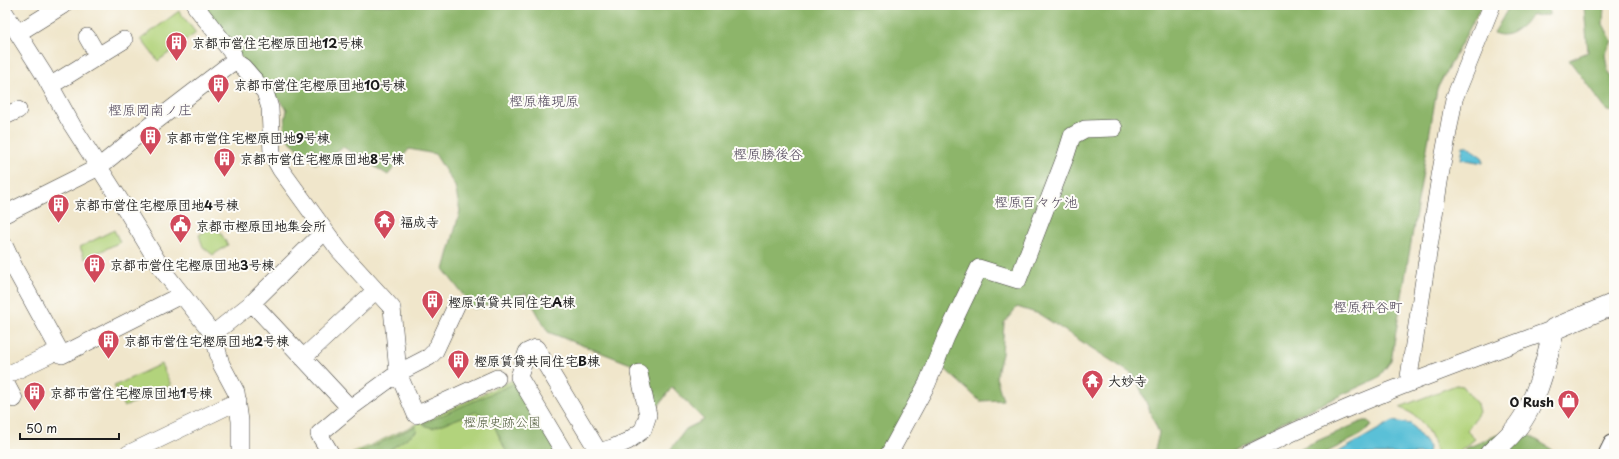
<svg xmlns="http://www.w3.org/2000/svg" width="1619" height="459" viewBox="0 0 1619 459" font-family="'Playpen Sans','Klee One',sans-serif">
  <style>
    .green { fill: #b2d37b; stroke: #67784c }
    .forest { fill: #8db56b; stroke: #546844 }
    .water { fill: #5ac0d7; stroke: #3b6e7a }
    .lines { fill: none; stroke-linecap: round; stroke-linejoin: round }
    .minor-casing { stroke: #3c3a36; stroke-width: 18 }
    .major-casing { stroke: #3c3a36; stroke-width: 22 }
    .highway-casing { stroke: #3c3a36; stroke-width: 24 }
    .minor { stroke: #fff; stroke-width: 17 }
    .major { stroke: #fff; stroke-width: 21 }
    .highway { stroke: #fff; stroke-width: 22 }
    .labels { text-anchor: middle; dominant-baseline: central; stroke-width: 4; stroke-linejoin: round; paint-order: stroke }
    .poi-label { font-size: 13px; font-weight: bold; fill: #1c1c1c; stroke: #fdfcf7; text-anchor: start }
    .park-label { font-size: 13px; fill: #505c3d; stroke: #fdfcf7 }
    .neighbourhood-label { font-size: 14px; fill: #544a5e; stroke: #fdfcf7 }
  </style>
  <rect width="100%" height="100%" fill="#fdfcf7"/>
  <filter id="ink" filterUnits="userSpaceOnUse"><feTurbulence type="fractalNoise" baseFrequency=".025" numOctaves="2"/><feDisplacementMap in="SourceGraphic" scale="8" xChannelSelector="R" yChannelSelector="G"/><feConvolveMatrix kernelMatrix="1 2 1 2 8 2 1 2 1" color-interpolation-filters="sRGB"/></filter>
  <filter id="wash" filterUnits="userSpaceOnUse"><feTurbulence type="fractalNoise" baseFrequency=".012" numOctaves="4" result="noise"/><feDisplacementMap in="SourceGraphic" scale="16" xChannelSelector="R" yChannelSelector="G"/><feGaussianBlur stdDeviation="0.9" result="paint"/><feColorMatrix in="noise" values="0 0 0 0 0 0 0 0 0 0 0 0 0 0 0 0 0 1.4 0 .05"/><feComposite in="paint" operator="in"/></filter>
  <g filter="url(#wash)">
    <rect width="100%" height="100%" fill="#f0e6cb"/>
    <path class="green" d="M179,11L196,33L158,61L141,39Z
      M215,224L228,245L213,255L203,247L199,235Z
      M114,230L120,242L85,259L80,247Z
      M161,364L171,385L124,407L114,386Z
      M515,379L560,454H351Z
      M1456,385L1463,386L1477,404L1479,412L1467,431L1475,439L1457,454H1436C1437,444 1423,421 1414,415C1410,412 1404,410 1400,407Z"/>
    <path class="forest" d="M198,5H1482L1437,89L1391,361L1378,378L1281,423L1226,454H1157L1155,450L1159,433L1135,376L1039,314L1017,307L1004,323L1002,354L996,377L1003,400L980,401L935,360L886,454H667L686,429L704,420L672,387L652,415L641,368L548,332L526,293L474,309L444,270L460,211L455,186L435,154L409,149L388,175L343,147L315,164L283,135L287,109L200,11Z
      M1510,5H1519L1521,9H1533L1541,5H1547L1549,9V15L1531,16C1521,27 1509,40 1494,33Z
      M1581,5H1604L1603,24L1612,41L1605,54L1608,73L1614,81V112L1607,111L1569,60L1588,52L1584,7Z
      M515,383L558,454H505L506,451L491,419L476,412L432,428L422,424Z
      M1363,421H1369L1372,426L1357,437L1323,454H1287Z
      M416,426L417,431L384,454H357Z
      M1504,432L1521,436L1529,435L1559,454H1462L1467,448Z"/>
    <path class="water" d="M1463,146H1467L1483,158V163L1461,159Z
      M1393,421L1411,424L1429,447L1428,454H1335Z"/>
  </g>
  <g filter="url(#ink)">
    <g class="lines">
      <defs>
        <path id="minor" d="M196,5V7L233,54L234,61
          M5,13L43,73L72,125L125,208L164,272L213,334L221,364L236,392L240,421V454
          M18,33L63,5
          M87,37L98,56
          M50,86L124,40
          M5,116L18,110
          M5,214L99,167L139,134L234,61L243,67L265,92L270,108L272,154L281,170L339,250L392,308L398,373L416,415L497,378
          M5,247L16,271L62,355L181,295
          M252,303L350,408
          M213,334L252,303L325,231
          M303,358L375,291
          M5,376L59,350
          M5,382L14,399
          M1408,383L1440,176L1454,99L1492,5
          M128,454L238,401
          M331,454L319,434L350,408L398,373L429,357L435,351L456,306
          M565,454L519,377L527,352L536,348L598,451
          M592,454L612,448L628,441L643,430L648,415L639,373
          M889,454L927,384L946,337L979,268L1018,280L1066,155L1072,136L1085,129L1114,128
          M1248,454C1347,404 1451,367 1554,329"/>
        <path id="major" d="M1490,454C1497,447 1505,441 1512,433C1536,408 1546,362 1554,329L1614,304"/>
        <path id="highway" d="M1610,454L1614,446"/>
      </defs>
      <use href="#minor" class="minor-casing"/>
      <use href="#major" class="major-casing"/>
      <use href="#highway" class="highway-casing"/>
      <use href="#minor" class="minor"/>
      <use href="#major" class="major"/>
      <use href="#highway" class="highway"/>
    </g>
  </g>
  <defs>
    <symbol id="building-pin" viewBox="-11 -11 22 30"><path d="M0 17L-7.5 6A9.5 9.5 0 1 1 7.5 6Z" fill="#d1495b" stroke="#fdfcf7"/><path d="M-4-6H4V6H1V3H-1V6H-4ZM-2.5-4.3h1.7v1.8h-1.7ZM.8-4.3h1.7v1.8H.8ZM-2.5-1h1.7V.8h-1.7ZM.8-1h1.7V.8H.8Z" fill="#fff"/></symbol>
    <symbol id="temple-pin" viewBox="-11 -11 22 30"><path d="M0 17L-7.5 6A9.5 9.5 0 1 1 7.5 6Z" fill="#d1495b" stroke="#fdfcf7"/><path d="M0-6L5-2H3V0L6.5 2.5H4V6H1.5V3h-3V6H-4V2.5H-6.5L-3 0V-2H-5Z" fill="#fff"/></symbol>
    <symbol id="civic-pin" viewBox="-11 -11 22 30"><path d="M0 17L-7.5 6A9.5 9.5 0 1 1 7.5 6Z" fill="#d1495b" stroke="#fdfcf7"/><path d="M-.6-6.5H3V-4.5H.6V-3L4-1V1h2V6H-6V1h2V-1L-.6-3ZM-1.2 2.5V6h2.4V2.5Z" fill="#fff"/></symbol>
    <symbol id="shop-pin" viewBox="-11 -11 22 30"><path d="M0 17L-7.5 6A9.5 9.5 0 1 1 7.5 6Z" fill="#d1495b" stroke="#fdfcf7"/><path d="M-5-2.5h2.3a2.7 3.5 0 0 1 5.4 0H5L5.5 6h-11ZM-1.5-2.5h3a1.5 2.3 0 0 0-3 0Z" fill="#fff"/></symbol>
  </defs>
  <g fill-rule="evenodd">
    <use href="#building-pin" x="164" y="30" width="25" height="34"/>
    <use href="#building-pin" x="206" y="72" width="25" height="34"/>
    <use href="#building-pin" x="138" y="124" width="25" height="34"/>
    <use href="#building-pin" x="212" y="146" width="25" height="34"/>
    <use href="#building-pin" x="46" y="192" width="25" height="34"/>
    <use href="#temple-pin" x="372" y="208" width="25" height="34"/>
    <use href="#civic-pin" x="168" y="212" width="25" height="34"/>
    <use href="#building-pin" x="82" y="252" width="25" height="34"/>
    <use href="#building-pin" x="420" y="288" width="25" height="34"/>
    <use href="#building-pin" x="96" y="328" width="25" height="34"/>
    <use href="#building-pin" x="446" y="348" width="25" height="34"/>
    <use href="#temple-pin" x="1080" y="368" width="25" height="34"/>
    <use href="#building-pin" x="22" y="380" width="25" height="34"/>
    <use href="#shop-pin" x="1556" y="388" width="25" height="34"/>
  </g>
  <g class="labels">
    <g class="poi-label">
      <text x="192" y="42">京都市営住宅樫原団地12号棟</text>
      <text x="234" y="84">京都市営住宅樫原団地10号棟</text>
      <text x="166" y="137">京都市営住宅樫原団地9号棟</text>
      <text x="240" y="158">京都市営住宅樫原団地8号棟</text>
      <text x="74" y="204">京都市営住宅樫原団地4号棟</text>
      <text x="400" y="221">福成寺</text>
      <text x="196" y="225">京都市樫原団地集会所</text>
      <text x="110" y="264">京都市営住宅樫原団地3号棟</text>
      <text x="448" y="301">樫原賃貸共同住宅A棟</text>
      <text x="124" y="340">京都市営住宅樫原団地2号棟</text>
      <text x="474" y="360">樫原賃貸共同住宅B棟</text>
      <text x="1108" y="380">大妙寺</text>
      <text x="50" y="392">京都市営住宅樫原団地1号棟</text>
      <text x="1554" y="401" text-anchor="end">O Rush</text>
    </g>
    <g class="park-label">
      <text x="502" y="421">樫原史跡公園</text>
    </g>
    <g class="neighbourhood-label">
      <text x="544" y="100">樫原権現原</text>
      <text x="150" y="109">樫原岡南ノ庄</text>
      <text x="768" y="153">樫原勝後谷</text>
      <text x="1036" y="201">樫原百々ケ池</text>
      <text x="1368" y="306">樫原秤谷町</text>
    </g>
  </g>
  <rect width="1619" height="459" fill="none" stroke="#fdfcf7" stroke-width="20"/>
  <path d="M20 433v6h99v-6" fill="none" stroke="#1c1c1c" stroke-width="2"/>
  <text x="26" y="433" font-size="12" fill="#1c1c1c" stroke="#fdfcf7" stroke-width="3" paint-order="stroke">50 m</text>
</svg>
